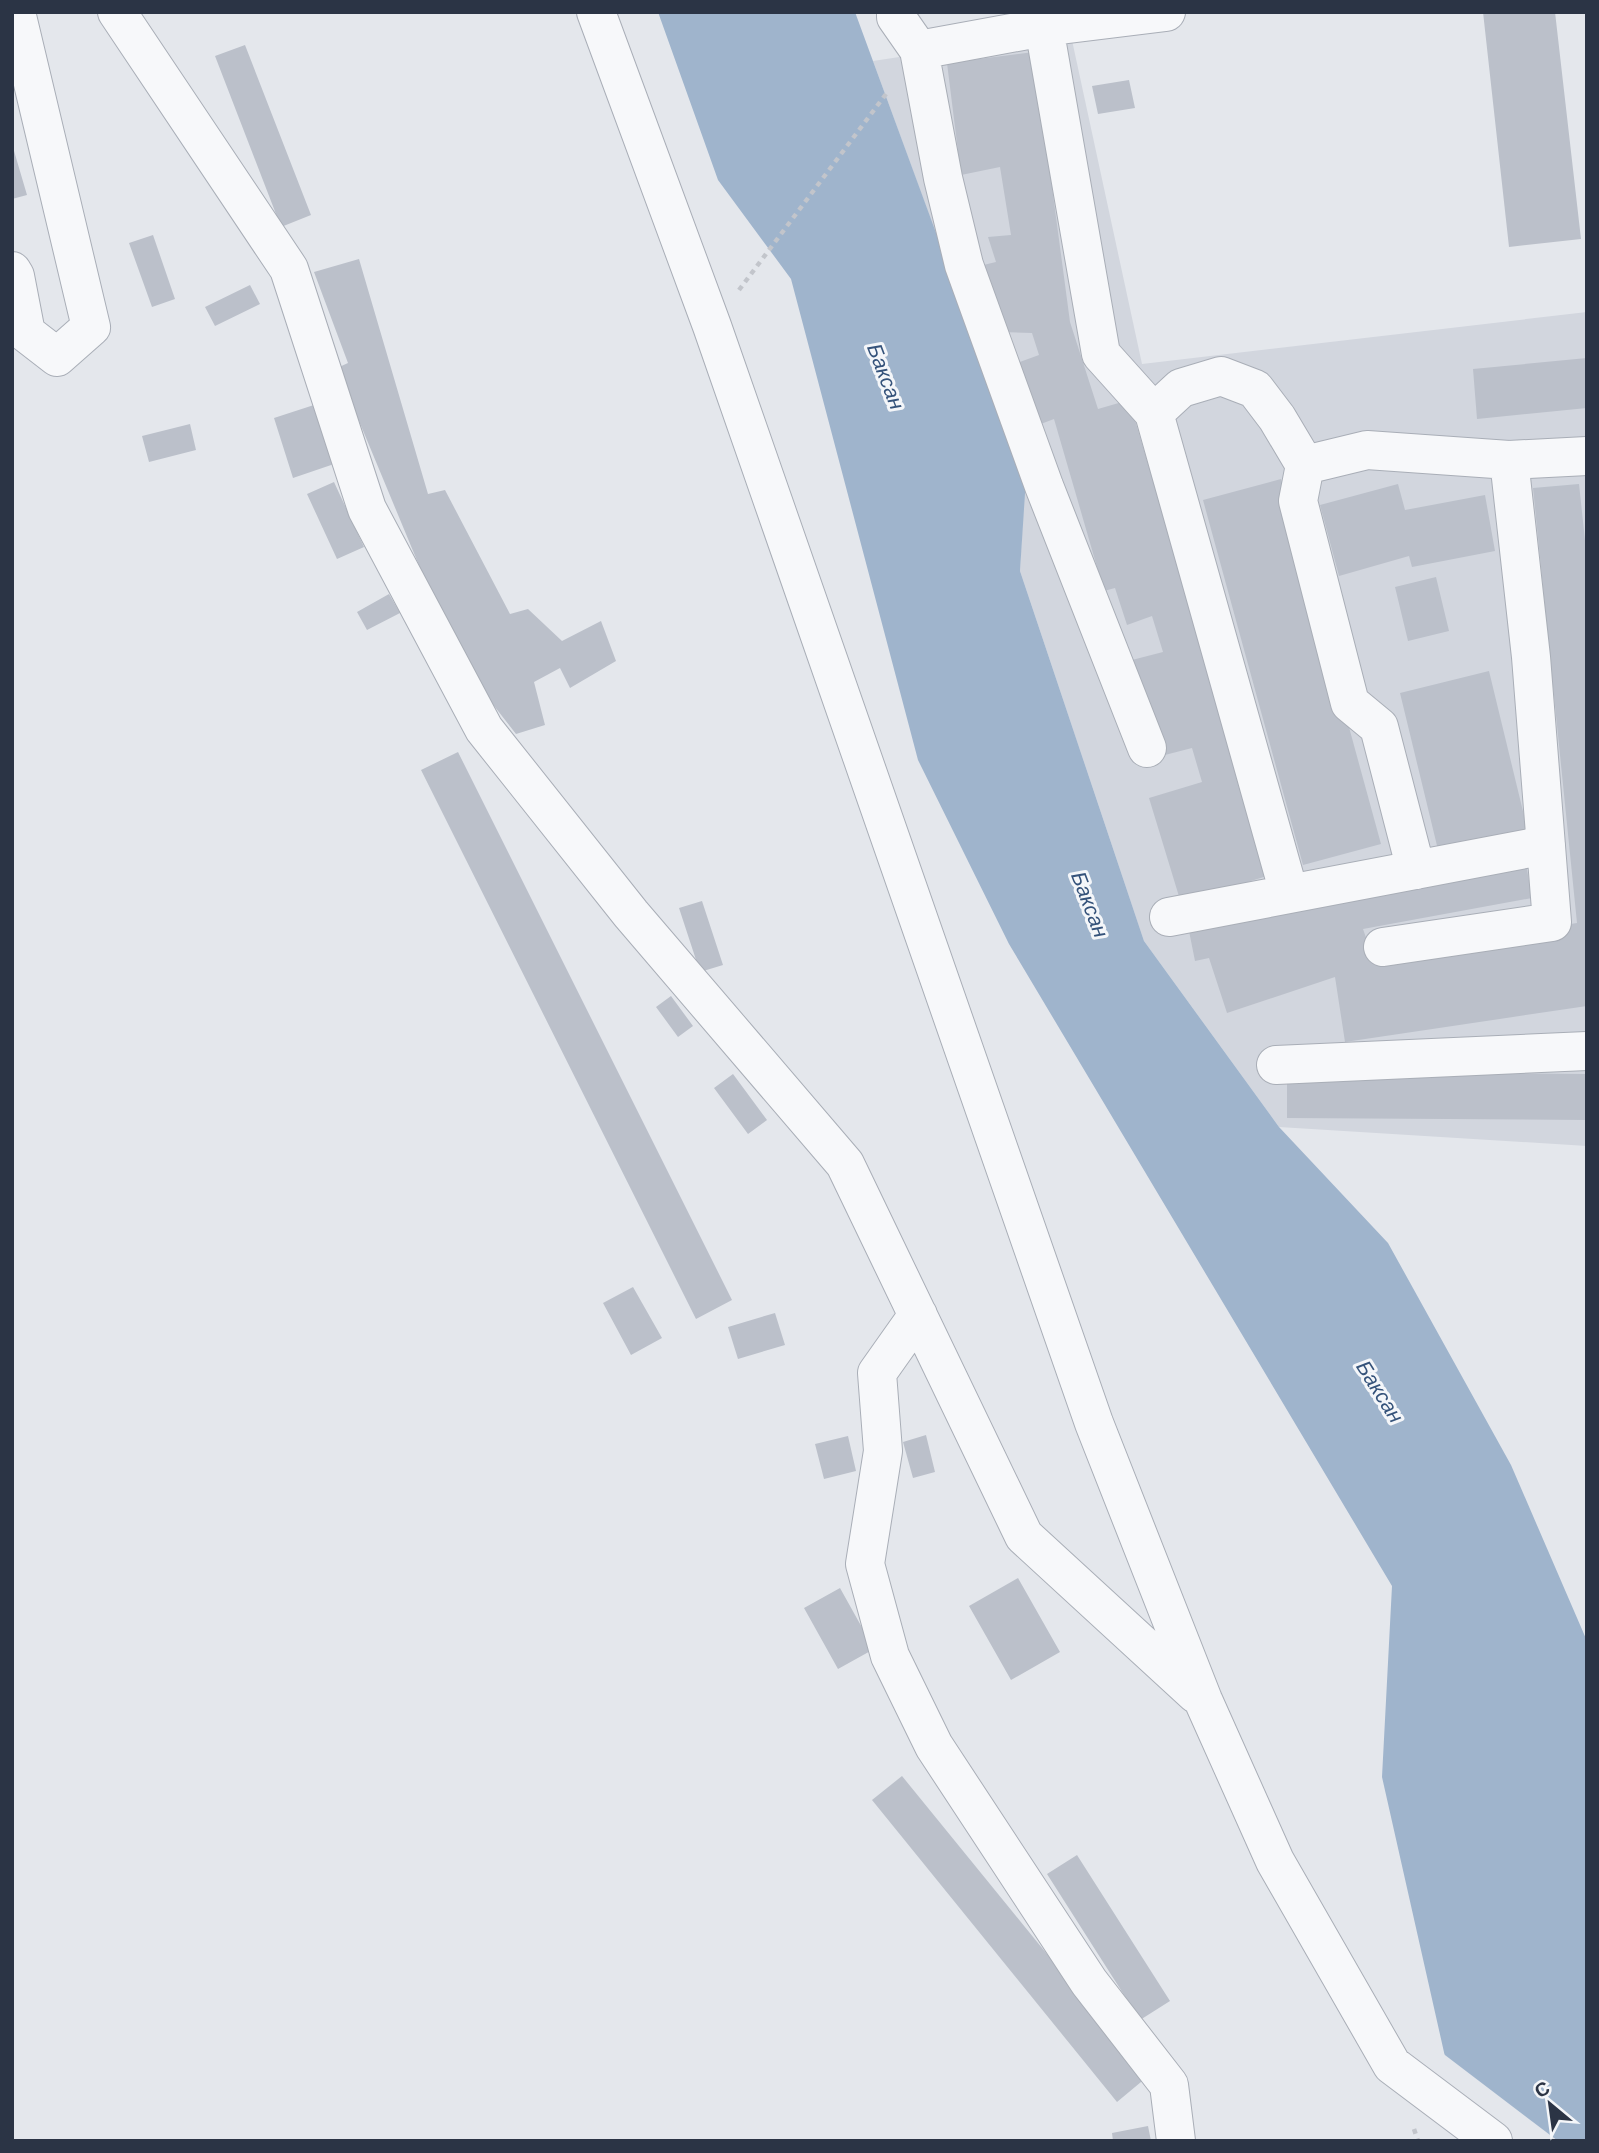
<svg xmlns="http://www.w3.org/2000/svg" width="1599" height="2153" viewBox="0 0 1599 2153" font-family="Barlow,sans-serif">
  <style>
    .built { fill: #d2d6de }
    .water { fill: #9fb4cc }
    .pier { fill: #e4e7ec }
    .building { fill: #bbc0ca }
    .lines { fill: none; stroke-linecap: round; stroke-linejoin: round }
    .minor-casing { stroke: #a9aeb7; stroke-width: 40 }
    .path { stroke: #c2c5cb; stroke-width: 4.5; stroke-dasharray: 5 5; stroke-linecap: butt }
    .minor { stroke: #f7f8fa; stroke-width: 38 }
    .labels { text-anchor: middle; dominant-baseline: central; stroke-width: 6; stroke-linejoin: round; paint-order: stroke }
    .water-label { font-size: 21px; font-style: italic; fill: #34527a; stroke: #f4f6f9 }
  </style>
  <rect width="100%" height="100%" fill="#e4e7ec"/>
  <path class="built" d="M1070,31L1142,364L1587,312V1146L1279,1127L1144,941L1020,571L1025,478L873,61Z"/>
  <path class="water" d="M658,12H855L1026,478L1020,571L1144,941L1279,1127L1388,1243L1511,1465L1587,1641V2141H1464L1382,1777L1392,1586L1009,944L918,760L791,279L718,180Z"/>
  <path class="pier" d="M1441,2052L1558,2141H1461Z"/>
  <path class="building" d="M1483,12H1555L1581,239L1509,247Z
    M245,45L311,215L281,227L215,56Z
    M1034,52L1070,322L1098,409L1129,400L1270,875L1181,903L1149,798L1202,782L1192,748L1161,756L1132,660L1163,652L1152,616L1127,625L1115,588L1104,591L1054,419L1038,425L1017,363L1039,355L1032,333L999,332L975,267L996,262L988,237L1011,235L1000,167L961,175L947,63Z
    M1129,80L1135,108L1098,114L1092,86Z
    M12,144L27,195L12,199Z
    M153,235L175,299L152,307L129,243Z
    M359,259L428,494L445,490L510,614L528,609L562,641L601,621L616,661L570,688L560,668L534,682L545,725L516,734L466,670L438,611L337,368L348,363L314,272Z
    M250,285L260,304L215,326L205,307Z
    M1587,358V408L1477,419L1473,369Z
    M317,404L337,463L293,478L274,418Z
    M190,424L196,450L149,462L142,436Z
    M1281,479L1381,844L1303,865L1203,500Z
    M334,482L364,547L337,559L307,494Z
    M1398,484L1405,510L1485,495L1495,551L1412,567L1409,556L1339,576L1320,505Z
    M1579,484L1587,559V1006L1345,1042L1335,977L1227,1013L1209,958L1195,961L1187,921L1525,858L1532,898L1363,929L1372,955L1577,923L1533,488Z
    M1436,577L1449,631L1408,641L1395,587Z
    M389,594L400,613L367,630L357,612Z
    M1489,671L1529,836L1440,858L1400,693Z
    M458,752L732,1300L696,1319L421,770Z
    M702,901L723,965L700,972L679,908Z
    M671,996L693,1026L678,1037L656,1007Z
    M1287,1072L1587,1074V1120L1287,1118Z
    M733,1074L767,1120L748,1134L714,1088Z
    M633,1287L662,1338L631,1355L603,1303Z
    M775,1313L785,1345L738,1359L728,1327Z
    M926,1435L935,1472L913,1478L903,1442Z
    M848,1436L856,1471L824,1479L815,1444Z
    M1018,1578L1060,1652L1011,1680L969,1606Z
    M840,1588L874,1649L838,1669L804,1608Z
    M902,1776L1147,2077L1117,2102L872,1800Z
    M1077,1855L1170,2001L1140,2020L1047,1874Z
    M1148,2126L1151,2141H1113L1112,2133Z"/>
  <g class="lines">
    <defs>
      <path id="minor" d="M117,12L289,269L367,509L484,729L631,914L845,1164L1024,1536L1196,1694
        M596,12L712,326L1094,1423L1203,1700L1275,1861L1392,2065L1493,2141
        M896,12V17L919,50
        M1166,12L1044,27L1101,354L1154,413L1289,893
        M1044,27L919,50L943,178L964,265L1044,486L1147,748
        M12,271L15,276L26,333L57,357L91,327L16,12
        M1154,413L1181,388L1221,376L1255,389L1277,418L1305,465L1367,450L1509,460L1587,456
        M1305,465L1298,501L1350,703L1379,727L1416,870
        M1169,917L1546,845
        M1383,947L1552,922L1531,657L1509,460
        M1276,1065L1587,1051
        M918,1315L877,1373L883,1451L865,1564L890,1656L934,1746L1089,1982L1169,2085L1176,2141"/>
    </defs>
    <use href="#minor" class="minor-casing"/>
    <path class="path" d="M739,290L889,90
      M1414,2129L1418,2141"/>
    <use href="#minor" class="minor"/>
  </g>
  <g class="labels">
    <g class="water-label">
      <text transform="translate(887 376) rotate(69)">Баксан</text>
      <text transform="translate(1091 904) rotate(69)">Баксан</text>
      <text transform="translate(1381 1391) rotate(58)">Баксан</text>
    </g>
  </g>
  <rect width="1599" height="2153" fill="none" stroke="#2b3445" stroke-width="28"/>
  <g transform="translate(1550 2104) rotate(331)" stroke="#f4f6f9" stroke-width="5" paint-order="stroke">
  <path d="M0-5L12 26L0 18L-12 26Z" fill="#2b3445"/>
  <text y="-10" font-size="19" font-weight="bold" text-anchor="middle" fill="#2b3445">С</text>
  </g>
</svg>
